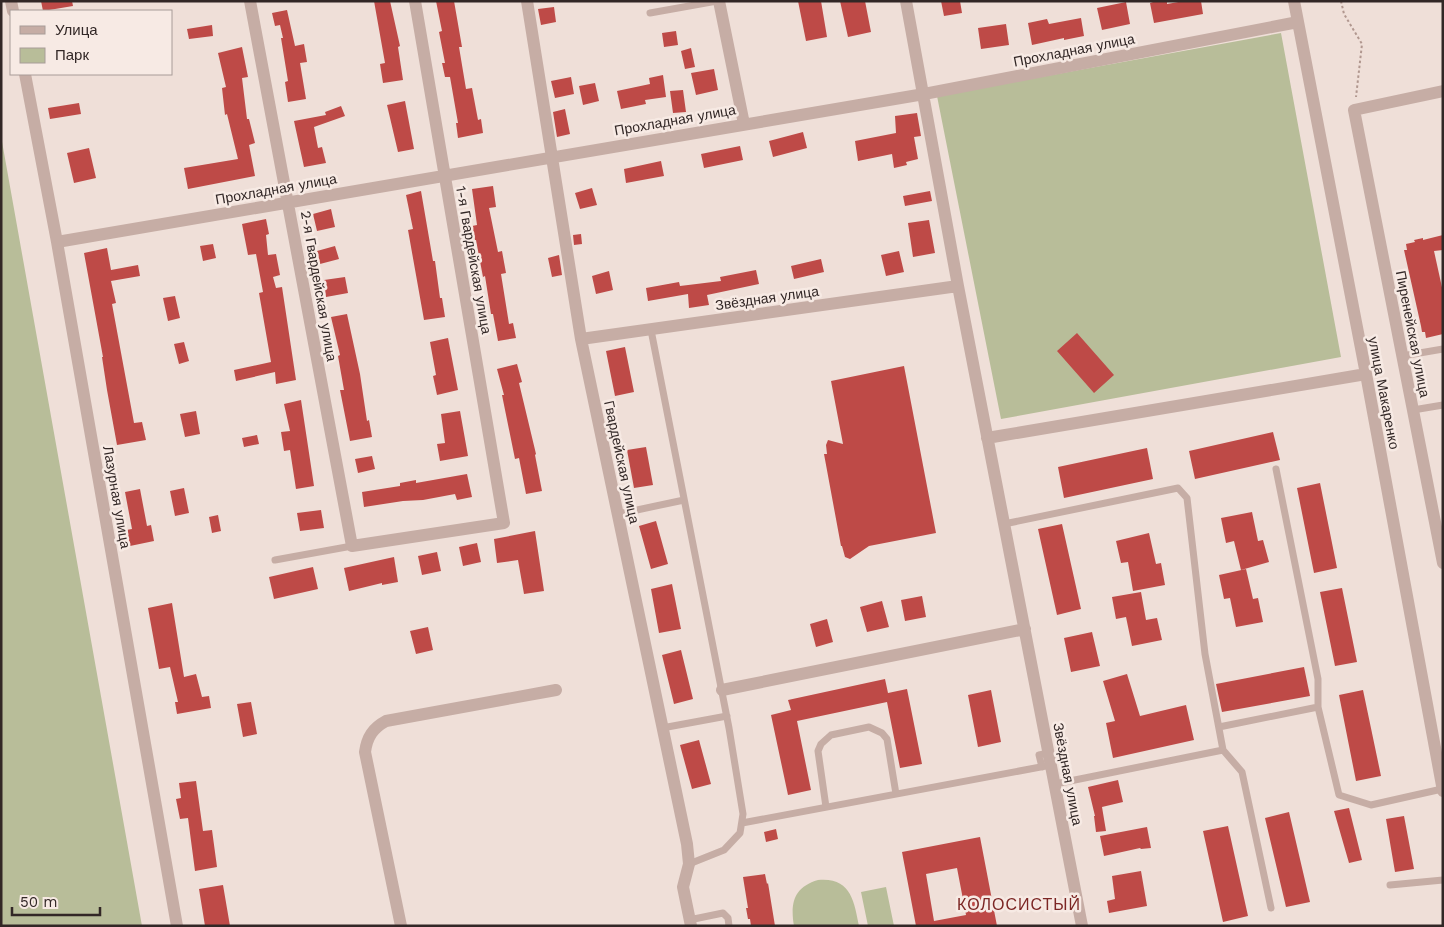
<svg xmlns="http://www.w3.org/2000/svg" width="1444" height="927" viewBox="0 0 1444 927" font-family="'Work Sans',sans-serif">
  <style>
    .green { fill: #b8bd99 }
    .building { fill: #be4a47; fill-rule: evenodd }
    .lines { fill: none; stroke-linecap: round; stroke-linejoin: round }
    .path { stroke: #b1978f; stroke-width: 2; stroke-dasharray: 2.5 2.5; stroke-linecap: butt }
    .lane { stroke: #c6ada5; stroke-width: 7 }
    .street { stroke: #c6ada5; stroke-width: 12 }
    .labels { text-anchor: middle; dominant-baseline: central; stroke-width: 5; stroke-linejoin: round; paint-order: stroke }
    .street-label { font-size: 14px; fill: #322726; stroke: #f7eae4 }
    .quarter-label { font-size: 16px; letter-spacing: 1px; fill: #7c2624; stroke: #f7eae4 }
  </style>
  <rect width="100%" height="100%" fill="#efdfd8"/>
  <path class="green" d="M1281,33L1341,357L1001,419L937,96Z
    M1,136L142,926H1Z
    M818,880C851,877 854,901 859,926H794C790,903 794,887 818,880Z
    M886,887L894,926H868L861,892Z"/>
  <path class="building" d="M41,1H72L73,6L43,11Z
    M374,1H390L400,46L398,47L403,80L383,83L380,64L385,63Z
    M436,1H454L462,47H459L466,89L472,88L478,120L481,119L483,133L458,138L456,123H458L450,77H445L442,63H445L439,32L442,31Z
    M798,1H821L827,37L806,41Z
    M840,1H865L871,32L848,37Z
    M941,1H960L962,13L944,16Z
    M1156,1H1167V4L1184,1H1201L1203,14L1154,23L1150,3Z
    M1126,2L1130,24L1102,30L1097,8Z
    M554,7L556,22L541,25L538,9Z
    M287,10L295,46L304,44L307,62L300,63L306,99L288,102L285,82L288,81L281,38H283L280,25L275,26L272,13Z
    M1081,18L1084,36L1064,40V38L1032,45L1028,23L1047,19L1049,24Z
    M1006,24L1009,45L981,49L978,28Z
    M212,25L213,36L189,39L187,29Z
    M676,31L678,45L664,47L662,33Z
    M242,47L248,77L242,78L247,119H249L255,143L249,145L255,176L188,189L184,168L238,159L227,114L225,115L222,88L226,87L218,53Z
    M691,48L695,67L685,69L681,51Z
    M714,69L718,90L696,95L691,73Z
    M663,75L666,97L645,100L646,104L621,109L617,91L650,84L649,78Z
    M571,77L574,94L555,98L551,81Z
    M595,83L599,101L583,105L579,86Z
    M683,90L686,112L673,113L670,91Z
    M405,101L414,149L398,152L387,105Z
    M79,103L81,114L50,119L48,108Z
    M341,106L345,116L314,127L318,148L322,147L326,163L304,167L294,121L326,115L325,112Z
    M565,109L570,134L557,137L553,112Z
    M917,113L921,136L914,137L918,159L906,162L907,165L894,168L892,154L858,161L855,141L896,133L895,116Z
    M803,132L807,148L773,157L769,141Z
    M740,146L743,160L704,168L701,154Z
    M89,148L96,178L74,183L67,153Z
    M661,161L664,176L626,183L624,169Z
    M493,186L496,207L489,208L498,252L502,251L506,273L501,274L509,324L513,323L516,338L498,341L493,314H491L485,276L483,277L476,240H475L472,226L477,225L472,189Z
    M592,188L597,205L580,209L575,193Z
    M421,191L433,261H435L440,298H442L445,317L424,320L408,230L413,229L406,195Z
    M930,191L932,201L905,206L903,196Z
    M331,209L335,227L317,231L313,214Z
    M266,219L269,234L266,235L268,255L276,254L280,275L273,277L276,288L282,287L296,380L276,384L275,372L236,381L234,370L271,362L259,293L263,292L256,254L248,255L242,224Z
    M929,220L935,253L913,257L908,223Z
    M581,234L582,244L574,245L573,235Z
    M1443,235V250L1434,251L1443,292V334L1426,338L1425,332H1422L1421,326L1404,250H1407L1406,244L1415,242L1414,240L1423,238V240Z
    M213,244L216,258L203,261L200,246Z
    M335,246L339,259L320,264L317,251Z
    M107,248L111,270L138,265L140,276L111,281L116,303L112,304L134,423L142,422L146,440L117,445L107,390L102,357H103L84,253Z
    M899,251L904,272L886,276L881,255Z
    M559,255L562,275L552,277L548,258Z
    M821,259L824,272L794,279L791,266Z
    M756,270L759,284L707,295L709,305L689,308L688,294L648,301L646,288L679,282L680,286L721,281L720,277Z
    M609,271L613,290L596,294L592,276Z
    M345,277L348,293L326,297L324,280Z
    M175,296L180,318L168,321L163,298Z
    M347,314L360,374L367,421L369,420L372,437L350,441L340,390H344L338,356L340,355L331,317Z
    M1077,333L1114,375L1094,393L1057,351Z
    M448,338L458,390L437,395L433,376L436,375L430,342Z
    M184,342L189,361L179,364L174,344Z
    M625,347L634,392L615,396L606,351Z
    M517,364L522,382L519,383L536,454L535,455L542,491L526,494L519,458L515,459L502,395H504L497,369Z
    M904,366L936,533L869,546L850,559L845,557L842,546H841L824,454H827L826,445L828,440L843,444L831,381Z
    M301,400L314,486L296,489L290,450L284,451L281,432L290,431L284,404Z
    M196,411L200,434L185,437L180,414Z
    M460,411L468,456L440,461L437,444L445,443L441,414Z
    M1273,432L1280,460L1195,479L1189,451Z
    M257,435L259,444L244,447L242,438Z
    M646,447L653,485L634,488L627,450Z
    M1147,448L1153,479L1064,498L1058,467Z
    M372,456L375,469L358,473L355,459Z
    M467,474L472,497L457,500L455,494L423,500L403,501L364,507L362,492L400,486V483L416,480V483Z
    M1320,483L1337,568L1314,573L1297,488Z
    M184,488L189,513L175,516L170,491Z
    M140,489L147,526L151,525L154,541L130,546L126,530L132,529L125,492Z
    M321,510L324,528L300,531L297,513Z
    M1252,512L1258,541L1263,540L1269,562L1241,570L1234,541L1226,543L1221,518Z
    M218,515L221,531L212,533L209,517Z
    M656,521L668,564L651,569L639,526Z
    M1062,524L1081,609L1057,615L1038,529Z
    M535,531L544,591L524,594L518,560L497,563L494,539Z
    M1149,533L1156,564L1161,563L1165,585L1133,591L1128,562L1121,563L1116,541Z
    M477,543L481,562L463,566L459,547Z
    M437,552L441,571L422,575L418,556Z
    M394,557L398,582L382,585V583L349,591L344,568Z
    M313,567L318,589L274,599L269,577Z
    M1246,569L1253,599L1258,598L1263,622L1236,627L1230,598L1224,599L1219,575Z
    M672,584L681,629L659,633L651,589Z
    M1342,588L1357,662L1335,666L1320,592Z
    M1141,592L1146,620L1157,618L1162,640L1132,646L1126,617L1116,619L1112,597Z
    M922,596L926,617L905,621L901,600Z
    M882,601L889,627L867,632L860,607Z
    M172,603L184,677L196,674L202,697L209,696L211,708L177,714L175,702H178L170,667L159,669L148,608Z
    M827,619L833,642L816,647L810,624Z
    M428,627L433,650L416,654L410,631Z
    M1092,632L1100,666L1071,672L1064,638Z
    M681,650L693,699L674,704L662,655Z
    M1304,667L1310,696L1222,712L1216,684Z
    M1127,674L1140,716L1186,705L1194,740L1113,758L1106,723L1115,721L1103,681Z
    M885,679L888,693L907,689L922,764L900,768L887,702L797,721L811,790L788,795L771,715L791,710L788,700Z
    M991,690L1001,742L978,747L968,695Z
    M1363,690L1381,776L1356,781L1339,695Z
    M251,702L257,734L243,737L237,704Z
    M699,740L711,784L692,789L680,745Z
    M1118,780L1123,802L1102,807L1106,831L1096,832L1094,816H1095L1088,787Z
    M196,781L203,831L212,830L217,867L195,871L188,818L180,819L176,799L181,798L179,783Z
    M1349,808L1362,860L1349,863L1334,811Z
    M1289,812L1310,902L1286,907L1265,818Z
    M1404,816L1414,869L1395,872L1386,819Z
    M1228,826L1248,916L1223,922L1203,831Z
    M1147,827L1151,848L1141,849L1140,848L1104,856L1100,836Z
    M776,829L778,839L766,842L764,832Z
    M980,837L997,926H916L902,852ZM957,868L966,915L934,921L926,874Z
    M1141,871L1147,906L1109,913L1107,901L1115,899L1112,876Z
    M765,874L767,884L768,883L775,926H751L750,919H748L746,908H748L743,877Z
    M223,885L230,926H205L199,889Z"/>
  <g class="lines">
    <path class="path" d="M1341,1L1344,14L1362,44L1356,97"/>
    <path class="lane" d="M650,13L717,1
      M651,330L729,728L743,814L740,833L724,850L689,864
      M1402,356L1443,349
      M1413,410L1443,405
      M1276,469L1318,679V707
      M618,514L684,500
      M1004,524L1178,488L1187,498L1205,654L1223,750L1055,784
      M275,560L352,546
      M1219,727L1318,707L1339,795L1371,805L1442,789
      M662,728L727,716
      M1223,750L1242,772L1271,908
      M1042,767L1039,755L1049,753
      M826,807L818,751L821,744L831,735L869,727L882,733L887,739L896,794
      M742,823L1051,765
      M1390,885L1443,880
      M689,920L723,913L728,918L729,926"/>
    <path class="street" d="M11,1L13,11
      M250,1L352,546L504,523L415,1
      M527,1L581,339L687,844L689,864L683,887L691,926
      M719,1L744,124
      M906,1L958,286L1082,926
      M1294,1L1366,374L1443,791
      M25,74L57,242L177,926
      M1443,91L1354,110L1443,563
      M57,242L924,94L1298,22
      M581,339L958,286
      M987,438L1366,374
      M722,690L1025,629
      M401,926L365,752C367,737 373,728 386,721L556,690"/>
  </g>
  <g class="labels">
    <g class="street-label">
      <text transform="translate(1074 50) rotate(-11)">Прохладная улица</text>
      <text transform="translate(675 120) rotate(-10)">Прохладная улица</text>
      <text transform="translate(276 189) rotate(-10)">Прохладная улица</text>
      <text transform="translate(474 260) rotate(80)">1-я Гвардейская улица</text>
      <text transform="translate(319 286) rotate(80)">2-я Гвардейская улица</text>
      <text transform="translate(767 298) rotate(-8)">Звёздная улица</text>
      <text transform="translate(1413 334) rotate(79)">Пиренейская улица</text>
      <text transform="translate(1384 393) rotate(79)">улица Макаренко</text>
      <text transform="translate(622 462) rotate(78)">Гвардейская улица</text>
      <text transform="translate(117 497) rotate(80)">Лазурная улица</text>
      <text transform="translate(1068 774) rotate(79)">Звёздная улица</text>
    </g>
    <g class="quarter-label">
      <text x="1019" y="904">КОЛОСИСТЫЙ</text>
    </g>
  </g>
  <rect width="1444" height="927" fill="none" stroke="#322726" stroke-width="5"/>
  <rect x="10" y="10" width="162" height="65" fill="#f7eae4" stroke="#a89c98"/>
  <rect x="20" y="26" width="25" height="8" fill="#c6ada5" stroke="#a89c98"/>
  <text x="55" y="35" font-size="15" fill="#322726">Улица</text>
  <rect x="20" y="48" width="25" height="15" fill="#b8bd99" stroke="#a89c98"/>
  <text x="55" y="60" font-size="15" fill="#322726">Парк</text>
  <path d="M12 907v8h88v-8" fill="none" stroke="#322726" stroke-width="2.5"/>
  <text x="20" y="907" font-size="15" fill="#322726" stroke="#f7eae4" stroke-width="4" paint-order="stroke">50 m</text>
</svg>
